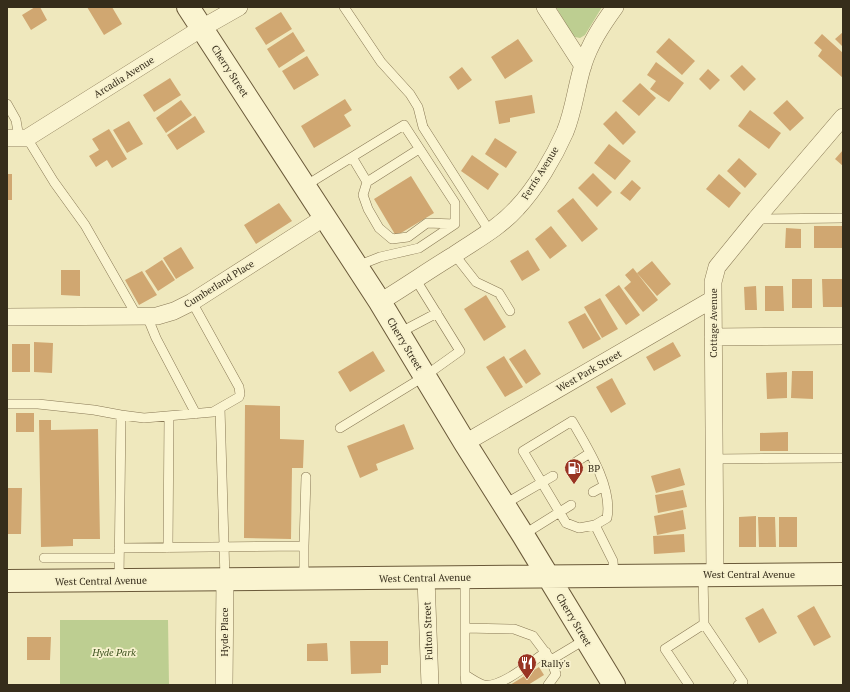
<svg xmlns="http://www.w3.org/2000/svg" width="850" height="692" viewBox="0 0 850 692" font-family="'PT Serif',serif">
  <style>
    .green { fill: #bdce91 }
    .building { fill: #d0a771 }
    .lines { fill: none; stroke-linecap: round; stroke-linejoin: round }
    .lane-casing { stroke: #887855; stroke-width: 10 }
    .street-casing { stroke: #887855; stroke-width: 18 }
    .secondary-casing { stroke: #6a5939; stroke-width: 24 }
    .lane { stroke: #faf4d0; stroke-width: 9 }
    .street { stroke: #faf4d0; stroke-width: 17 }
    .secondary { stroke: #faf4d0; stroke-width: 22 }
    .labels { text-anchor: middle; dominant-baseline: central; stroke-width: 3.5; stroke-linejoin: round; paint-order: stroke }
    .street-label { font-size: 10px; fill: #362d1b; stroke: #f7f1cd }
    .poi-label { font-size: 10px; fill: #362d1b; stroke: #f7f1cd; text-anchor: start }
    .park-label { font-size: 10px; font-style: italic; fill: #3f5421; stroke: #f7f1cd }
  </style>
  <rect width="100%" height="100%" fill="#efe8bd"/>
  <path class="green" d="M556,7H602L585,35L580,38L575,37L572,34Z
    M60,620H168L169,685H60Z"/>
  <path class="building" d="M35,7H40L47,20L31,30L22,15Z
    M87,7H112L122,24L104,35Z
    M281,12L292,29L266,45L255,28Z
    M293,32L305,51L279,68L267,49Z
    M843,32V47L835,39Z
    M822,34L843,53V78L818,56L822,50L814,43Z
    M669,38L695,61L682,75L656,52Z
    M518,39L533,61L505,79L491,57Z
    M307,56L319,75L294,90L282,71Z
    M656,62L684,83L669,102L650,89L656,81L647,75Z
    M742,65L756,79L744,91L730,76Z
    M462,67L472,80L458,90L449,77Z
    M708,69L720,80L710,90L699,79Z
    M170,78L181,95L154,112L143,95Z
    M640,83L656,98L639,116L622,101Z
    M532,95L535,113L510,118V122L499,124L495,101Z
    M345,99L352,110L344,115L351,126L314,148L301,126Z
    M181,100L192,115L166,133L156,118Z
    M787,100L804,118L790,131L773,113Z
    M750,110L781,133L769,149L738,126Z
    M616,111L636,132L623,145L603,124Z
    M195,116L205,132L177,150L167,135Z
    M129,121L143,144L127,153L113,130Z
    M109,129L127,159L112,168L107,160L96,167L89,156L99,150L92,139Z
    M495,138L517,152L506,168L485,154Z
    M609,144L631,161L615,180L594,163Z
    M843,150V166L835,159Z
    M472,155L499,174L488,190L461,171Z
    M739,158L757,174L745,188L727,171Z
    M593,173L612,192L597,207L578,188Z
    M7,174H12V200H7Z
    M719,174L741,193L729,208L706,189Z
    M411,176L434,213L396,236L374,199Z
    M632,180L641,188L630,201L620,193Z
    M573,198L598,229L582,242L557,211Z
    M279,203L292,221L256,244L244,225Z
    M551,226L567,246L550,259L535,239Z
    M814,226H843V248H814Z
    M786,228L801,229V248H785Z
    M181,247L194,268L176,279L163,258Z
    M528,250L540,270L522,281L510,261Z
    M162,260L175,280L158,291L145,271Z
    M652,261L671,284L657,296L637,273Z
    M633,268L658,300L643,312L624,288L631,282L625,275Z
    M61,270H80V296L61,295Z
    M142,271L157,295L139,305L125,280Z
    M792,279H812V308H792Z
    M822,279H842V307H823Z
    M619,285L640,315L626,325L605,295Z
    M756,286L757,310H745L744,287Z
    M765,286H783L784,311H765Z
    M486,295L506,327L484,341L464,309Z
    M600,298L618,329L602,338L584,307Z
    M585,313L601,339L583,349L568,322Z
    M34,342L53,343L52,373L34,372Z
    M673,342L681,356L654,371L646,357Z
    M12,344H30V372H12Z
    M525,349L541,374L526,384L509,359Z
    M373,351L385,371L350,392L338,372Z
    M504,356L523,387L505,397L486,367Z
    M792,371H813V399L791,398Z
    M787,372V398L767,399L766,373Z
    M612,378L626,404L611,413L596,387Z
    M245,405L280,406V439L304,440L303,468H292L291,539L244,538Z
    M16,413H34V432H16Z
    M39,420H51V430L98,429L100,539H73V546L41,547Z
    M404,424L414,449L376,464L378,470L360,478L347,446Z
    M788,432V451H760V433Z
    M680,468L685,485L656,493L651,476Z
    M7,488H22L21,534H7Z
    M683,490L687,507L658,513L655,495Z
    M683,510L686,529L657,535L654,516Z
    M756,516V547H739V517Z
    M758,517H775L776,547H759Z
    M779,517H797V547H779Z
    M684,534L685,552L654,554L653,536Z
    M814,606L831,637L814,646L797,616Z
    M763,608L777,633L759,643L745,618Z
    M27,637H51L50,660H27Z
    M350,641H388V665H381V673L351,674Z
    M327,643L328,661H307V644Z
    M539,667L544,675L528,685H510Z"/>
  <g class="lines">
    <defs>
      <path id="lane" d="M344,7L381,62L410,94L418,107L423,127L490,232
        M7,104L16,120L19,138
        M27,138L54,182L85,225L137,316
        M352,157L367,182L419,149
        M367,182L363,195L368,209L379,228L392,239L408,237L427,223L455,224
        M305,186L404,125L455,203V224L419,248L380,257L357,266
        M756,219L843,218
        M454,254L476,282L499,293L510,311
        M147,316L156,338L196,414
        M399,333L437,313
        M7,404H38L94,410L121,415L144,418L213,412L239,397L240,394L239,387L192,302
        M220,408L225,579
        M340,428L425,376L460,351L416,280
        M713,459L843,458
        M576,462L590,453
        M593,492L604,486
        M503,505L553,476
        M595,525L607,518C613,487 587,447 572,421L523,451L566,523L579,528L595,525L613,561L614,576
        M523,535L571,505
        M304,546L306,477
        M119,548L304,546V578
        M168,548L169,416
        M44,558H119
        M703,575L704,624L743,682L738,685
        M465,577V628
        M119,580L121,415
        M551,660L586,639
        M465,675C471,678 477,683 484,685C502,688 532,661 546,652
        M466,685L465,675V628L514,629L533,636L551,660L556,674L548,685
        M689,685L665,649L704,624"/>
      <path id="street" d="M545,7L583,66
        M7,138H27L202,28L239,7
        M380,302C405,287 429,270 454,255C476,240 499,228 517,208C536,188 554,157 565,132C574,110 576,87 583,65C590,43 602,25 615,7
        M7,317L157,316L174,311L192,302L325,217
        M713,337L843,336
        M465,443L713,299
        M715,575L713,282L717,267L756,219L843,117
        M426,578L430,685
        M224,685L225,579"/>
      <path id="secondary" d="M188,7L380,302L465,443L523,535L614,685
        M7,581L843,574"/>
    </defs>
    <use href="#lane" class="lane-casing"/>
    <use href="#street" class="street-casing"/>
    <use href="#secondary" class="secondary-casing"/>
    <use href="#lane" class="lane"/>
    <use href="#street" class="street"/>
    <use href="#secondary" class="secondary"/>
  </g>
  <defs>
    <symbol id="fuel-pin" viewBox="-11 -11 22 30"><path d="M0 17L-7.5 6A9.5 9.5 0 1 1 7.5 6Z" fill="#993423" stroke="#f7f1cd"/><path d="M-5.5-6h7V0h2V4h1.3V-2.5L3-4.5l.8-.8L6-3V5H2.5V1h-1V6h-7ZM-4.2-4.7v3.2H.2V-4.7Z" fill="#fff"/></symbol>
    <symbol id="restaurant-pin" viewBox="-11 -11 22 30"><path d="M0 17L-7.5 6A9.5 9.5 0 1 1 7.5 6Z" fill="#993423" stroke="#f7f1cd"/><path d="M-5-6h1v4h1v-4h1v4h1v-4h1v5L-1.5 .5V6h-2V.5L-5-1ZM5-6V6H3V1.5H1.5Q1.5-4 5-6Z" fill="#fff"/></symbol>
  </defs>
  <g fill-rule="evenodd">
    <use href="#fuel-pin" x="563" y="457" width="22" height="30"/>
    <use href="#restaurant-pin" x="516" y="652" width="22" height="30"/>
  </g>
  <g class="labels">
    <g class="street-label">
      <text transform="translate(230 71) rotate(57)">Cherry Street</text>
      <text transform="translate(124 77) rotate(-32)">Arcadia Avenue</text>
      <text transform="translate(540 173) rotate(-58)">Ferris Avenue</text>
      <text transform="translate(219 284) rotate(-32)">Cumberland Place</text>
      <text transform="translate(713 323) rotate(-90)">Cottage Avenue</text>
      <text transform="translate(405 344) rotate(59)">Cherry Street</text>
      <text transform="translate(589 371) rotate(-30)">West Park Street</text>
      <text x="749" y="574">West Central Avenue</text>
      <text transform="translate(425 578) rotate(-1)">West Central Avenue</text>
      <text transform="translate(101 581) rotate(-1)">West Central Avenue</text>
      <text transform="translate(574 620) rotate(59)">Cherry Street</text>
      <text transform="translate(428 631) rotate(-92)">Fulton Street</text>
      <text transform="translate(224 632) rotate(-90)">Hyde Place</text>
    </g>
    <g class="poi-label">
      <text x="588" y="468">BP</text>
      <text x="541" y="663">Rally's</text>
    </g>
    <g class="park-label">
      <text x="114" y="652">Hyde Park</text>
    </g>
  </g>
  <rect width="850" height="692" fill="none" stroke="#362d1b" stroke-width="16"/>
</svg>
